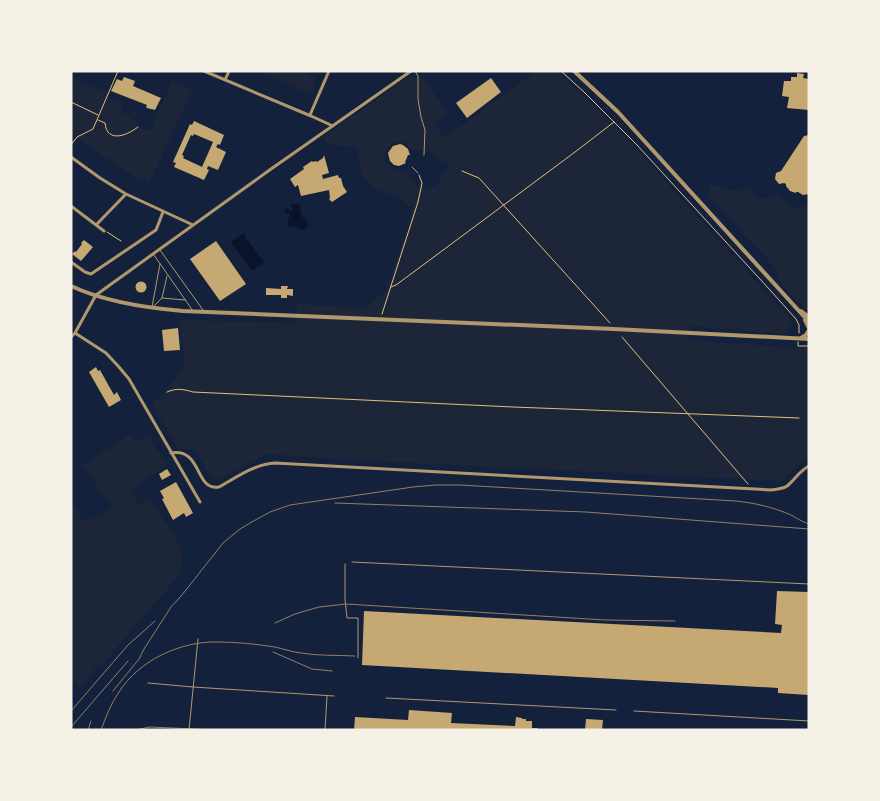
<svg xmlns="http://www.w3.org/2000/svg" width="880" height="801" viewBox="0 0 880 801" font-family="'Work Sans',sans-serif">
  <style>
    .green { fill: #1d2539; fill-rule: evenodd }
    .water { fill: #0b132b }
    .building { fill: #c6a872; fill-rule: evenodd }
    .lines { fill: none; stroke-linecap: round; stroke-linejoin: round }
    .path { stroke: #e5c07b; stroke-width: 1 }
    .service { stroke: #b1986c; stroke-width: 1 }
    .minor { stroke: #b1986c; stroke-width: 3 }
    .tertiary { stroke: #b1986c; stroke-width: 4 }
    .rail { stroke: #918062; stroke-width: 1 }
  </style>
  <rect width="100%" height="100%" fill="#14213d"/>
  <path class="green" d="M259,71H307V74L317,78L310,94Z
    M536,71H555L614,124L793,322L785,334L691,326L689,340L809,349V461L805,460L781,481L334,459L268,454L214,482L195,450L178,449L152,403C160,399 182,372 184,363C185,356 180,329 179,320L296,323L297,304L363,308L386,292L413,213C409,208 405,202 399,198C394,195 387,193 381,191C363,183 357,166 358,148L327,144L322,137L411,75L416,79H424L448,113L434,124L445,138ZM396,142L405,143L412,150H427L450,165L444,171L436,186L427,188L417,187L409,179V173L407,172L404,173C399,169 394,169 389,165C380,157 386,145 396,142Z
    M71,77L108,93L107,97L120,102L122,104L121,111L122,112L130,116L133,112H136L138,115L133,118C136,128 145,132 154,128L153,124L172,81L193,90L149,183L140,180L89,147L71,133Z
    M710,181L712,185L738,191L749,185L754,192L758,199L778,195L797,209L809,205V311C800,306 782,287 778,278C777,277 777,272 777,270L708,195Z
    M130,434L136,443L148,435L167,466L130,489L139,505L150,498L182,549L181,573L100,667L97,665L87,682L82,688L73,680L71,681V502L85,522L112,508L83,465Z"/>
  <path class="water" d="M299,203L302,217C309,220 310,227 304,230L299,229L294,226L289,227L287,219L289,218L290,214L286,213L284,211V209L288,208L291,212L292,211L291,204Z
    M244,233L246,238L264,262L252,271L231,242Z"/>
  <path class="building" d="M797,73L804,74L803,78L809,79V110L787,108L789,97L782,96L784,81H791V77H797Z
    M124,77L135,81L133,86L161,98L155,110L147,108L146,107L147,105L111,91L117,79L122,81Z
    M491,78L501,92L467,118L456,103Z
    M194,121L224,135L220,145L218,144L216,147L226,152L218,170L208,166L207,169L209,170L204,180L174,167L176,163L173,162L190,124L192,125ZM194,134L213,142L202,167L183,158L184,156L182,155L191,135L193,136Z
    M809,135V194L803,195L798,192H796V193L790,191L786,186V184L784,183L779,184L775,179L776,173L781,171L804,136Z
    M400,144L403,145L408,149L410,155H408L405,162L406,163L399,166L394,165L390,161L388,153L393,146Z
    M324,155L329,173L322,175L323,179L338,175L339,178H341L343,186L347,192L332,202L329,199L330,198L329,190L301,196L298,185L295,187L290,179L304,169L303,167L312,161L313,162L316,161L317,162L323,158Z
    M84,240L93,247L81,261L72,254L75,251L76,252L82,244L81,243Z
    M216,241L246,284L220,301L190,259Z
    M135.5 287a5.5 5.5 0 1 1 11 0a5.5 5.5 0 1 1-11 0Z
    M281,286H288L287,289H293V296L287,295V298H281V295H266V288L281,289Z
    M178,328L180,350L164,351L162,330Z
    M96,367L98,371L100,370L114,395L117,392L121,400L109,407L89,372Z
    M167,469L171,475L162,480L159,474Z
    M176,482L193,513L186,517L184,513L173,520L162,499L164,498L160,491Z
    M777,591L809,592V695L778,693V688L362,665L364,611L781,633L782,625L775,624Z
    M409,710L452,713L451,723L515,726L516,717L522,718V719H526V721H532V728H538L537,730H354L355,717L408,720Z
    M586,719L603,720L602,730H585Z"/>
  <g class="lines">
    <path class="path" d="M561,71L584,92L637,145L770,290L796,319L799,325V333
      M71,102L98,115
      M98,120L105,123C107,144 128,135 138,127
      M71,145L77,137L93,129L118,71
      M462,171L479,178L610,323
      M107,232L121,241
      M391,287L396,285L419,268L575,152L614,122
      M382,314L418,202L422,183L419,175
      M622,337L748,484
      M798,342V346H809
      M167,392C176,388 183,389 193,392L513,407L799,418"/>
    <path class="service" d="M415,71L418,76V99L421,117L425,130L424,155
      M412,167L418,173
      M160,250L203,310
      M154,255L193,311
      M162,298L185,300
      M152,307L160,264
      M153,307L162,298L167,276
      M352,562L809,584
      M345,564V599L347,618H358V658
      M148,683L193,687L334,696
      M386,698L616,710
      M634,711L809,721
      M189,730L198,639
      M325,730L327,696"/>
    <path class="minor" d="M204,71L311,116L333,126
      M225,80L229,71
      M310,115L329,71
      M71,157L100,178L126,194L193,225
      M71,206L104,231
      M96,225L126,194
      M71,262L85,272L91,274L156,230L163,212
      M75,333L106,353L119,367L129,379L200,502
      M71,337L75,333L96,295L271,169L411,71
      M171,453C203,448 194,491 219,487C237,477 255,464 275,463L771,490C777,489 783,489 787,486C795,480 799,471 809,466"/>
    <path class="tertiary" d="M574,71L618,112L809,322
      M71,286C105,302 147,308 183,311L614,329L809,339
      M801,311L809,317
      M805,320L809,328
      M801,338L806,335L809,330"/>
    <path class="rail" d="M335,503L586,512L809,529
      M275,623L295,614L319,607L346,604L605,620L675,621
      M273,652L312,669L332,671
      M113,691L139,659L144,649L171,607L182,595L223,543L240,529L250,523L270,512L290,505L413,487L435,485H460L736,501C754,503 773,507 791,515C797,518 802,522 809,524
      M71,711L128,645L155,621
      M71,727L128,661
      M88,730L91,721
      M101,730C106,717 111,703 119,692C139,660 181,641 218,642C236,642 256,644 275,647C284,649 292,652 301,653C318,656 337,655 355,656
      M135,730L150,727L216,730"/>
  </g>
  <rect width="880" height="801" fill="none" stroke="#f6f1e7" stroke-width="145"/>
</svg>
